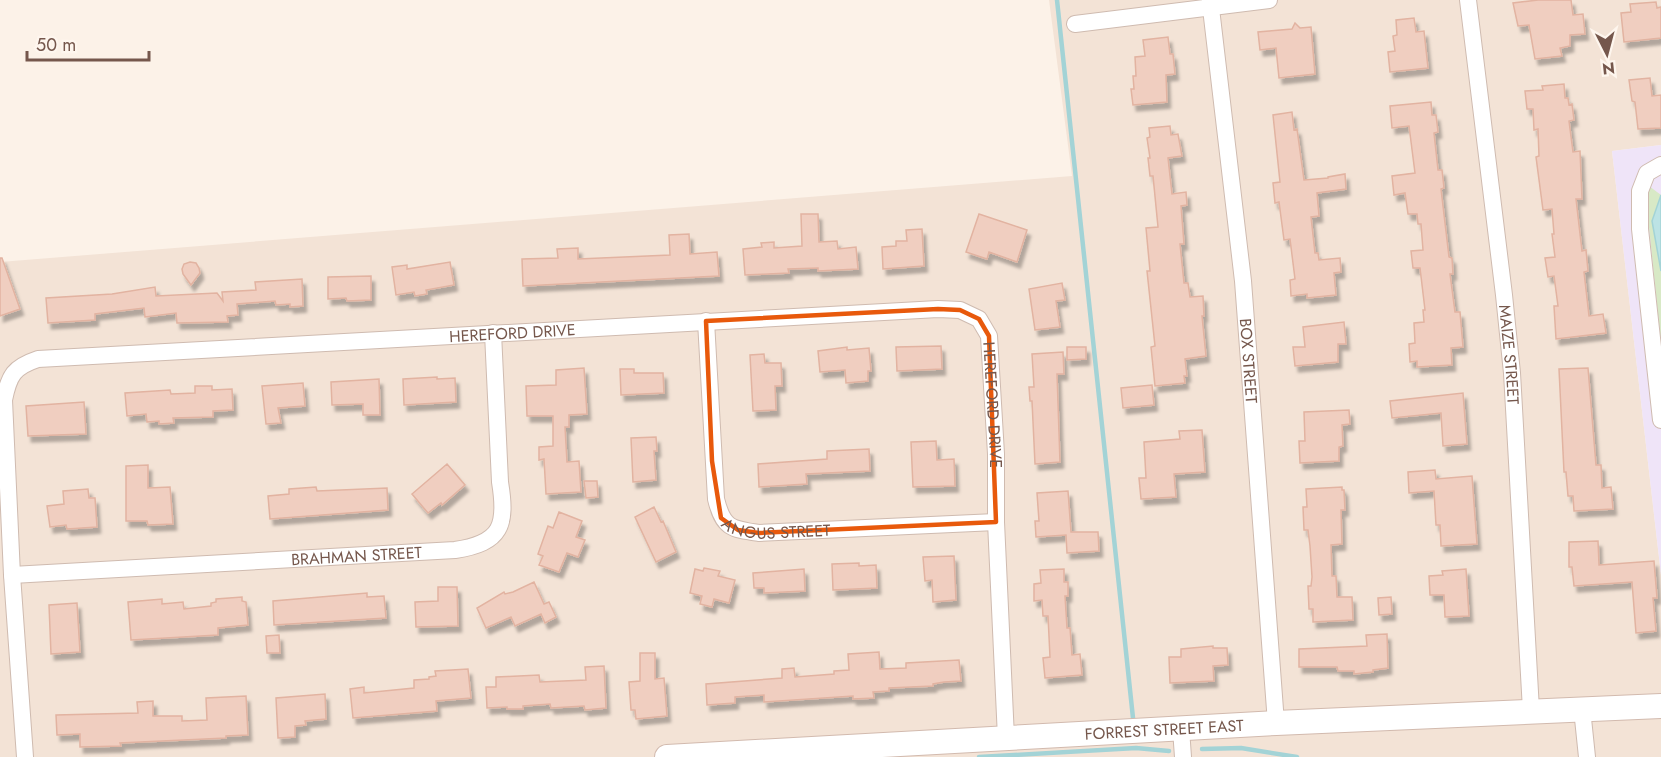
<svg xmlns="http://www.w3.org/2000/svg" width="1661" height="757" viewBox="0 0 1661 757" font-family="Jost,sans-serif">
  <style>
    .residential { fill: #f3e3d6 }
    .education { fill: #efe4f8 }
    .green { fill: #d8e9c6 }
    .water { fill: #bce3e5; stroke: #a3d3d6; stroke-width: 1.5 }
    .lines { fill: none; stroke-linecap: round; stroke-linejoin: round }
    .stream { stroke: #a3d3d6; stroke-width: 4.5 }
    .building { fill: #f0cec0; stroke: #e2b3a1; stroke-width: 1.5; filter: url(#shadow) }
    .minor-casing { stroke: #cfbbb0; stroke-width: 18 }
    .secondary-casing { stroke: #d2baae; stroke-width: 26 }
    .minor { stroke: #fff; stroke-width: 16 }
    .secondary { stroke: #fff; stroke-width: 24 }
    .marked { fill: none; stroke: #e8590c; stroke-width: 4.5; stroke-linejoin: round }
    .labels { text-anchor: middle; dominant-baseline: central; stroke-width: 6; stroke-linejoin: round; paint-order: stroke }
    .street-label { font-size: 16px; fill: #75574c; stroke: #fef6ee }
  </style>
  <defs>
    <filter id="shadow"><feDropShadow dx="3.5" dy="6" stdDeviation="1.5" flood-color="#0004"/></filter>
  </defs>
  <rect width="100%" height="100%" fill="#fcf2e8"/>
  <path class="residential" d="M1049,0H1661V145L1612,151L1661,575V757H0V262L1072,176Z"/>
  <path class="education" d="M1661,145V575L1612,151Z"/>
  <path class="green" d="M1649,186L1661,195L1652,221L1661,271V343L1646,198Z"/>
  <path class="water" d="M1661,195V271L1652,221Z"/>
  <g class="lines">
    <path class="stream" d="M1057,0L1133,718
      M1202,749L1241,748L1297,757
      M979,757L1136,748L1169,751"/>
  </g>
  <path class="building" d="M1538,0H1571L1573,15L1583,14L1585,34L1570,35V46L1560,48L1562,56L1535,59L1529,25L1518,26L1513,3Z
    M1656,2L1657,8L1661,7V38L1624,42L1621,13L1631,12L1630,4Z
    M1414,18L1416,32L1424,31L1428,68L1390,72L1388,52L1395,51L1393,36L1397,35L1396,20Z
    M1295,23L1300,28L1311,27L1315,74L1279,78L1276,48L1260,50L1258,32L1292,29Z
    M1168,37L1170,54H1173L1175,74L1166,75L1167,102L1133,105L1131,89H1134L1133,76H1136L1135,57L1145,56L1143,40Z
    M1650,78L1652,96L1661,95V128L1638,129L1635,102L1632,101L1629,80Z
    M1564,84L1565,98H1568L1569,105L1572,104L1574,120L1569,121L1573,152L1580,151L1582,199H1576L1582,251L1586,250L1588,271L1584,272L1589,316L1603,314L1606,333L1556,339L1554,306H1558L1554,276L1548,277L1545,258L1555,257L1552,234H1554L1552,209L1543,210L1536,157L1539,156L1538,129L1534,130L1533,109H1527L1525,91L1543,90L1542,86Z
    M1431,102L1432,115H1436L1438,132L1434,133L1438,170H1442L1444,188L1441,189L1449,257L1452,258L1453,274H1450L1455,312H1460L1463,347L1451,348L1452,365L1417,367V361L1410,362L1409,344L1415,343L1414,323L1424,322L1423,310H1425L1420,268H1413L1411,251L1423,250L1421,224H1418L1417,214H1408L1405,193L1394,195L1392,176L1415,173L1409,126L1392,128L1390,106Z
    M1292,112L1294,130L1297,129L1304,180L1328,178V177L1345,174L1346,189L1317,193L1319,216L1311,217L1315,253H1318L1319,260L1340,258L1341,272L1334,273L1336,295L1307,298V294L1291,296L1290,280L1295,279L1290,239L1284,240L1279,202L1275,203L1273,183L1280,182L1273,115Z
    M1170,126L1171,135L1178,134L1182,156L1168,158L1172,194L1186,192L1187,205L1181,206L1184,244H1180L1184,283H1188L1190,297L1203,296L1204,316H1202L1206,356L1185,359L1187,376H1184L1185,383L1155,386L1151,347L1155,346L1147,271H1150L1146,228L1158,227L1153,176H1150L1148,158H1150L1147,138L1150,137L1149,128Z
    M801,214H818L819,242L837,241L838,249L856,247L858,269L818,271V268L788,269L789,273L745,275L743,249L762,247L761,243L774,242V248L802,246Z
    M979,214L1027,230L1017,262L989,252L987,259L966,252Z
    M922,229L924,266L883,269L882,247L896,246V241H907L906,230Z
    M689,234L690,254L717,252L719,276L523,286L522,259L558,258L557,249L578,248V259L670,255L669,235Z
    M0,258H2L20,309L0,316Z
    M190,262L196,263L199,268L200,273L191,285L183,274L182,269L184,264Z
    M450,262L454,285L426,290L427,294L415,296L414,292L396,295L392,267L407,265V269Z
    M371,276V300L347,301L346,298L328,299V277Z
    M302,279L303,306L290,307V304L276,305L275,301L237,304L238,315L227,316L228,322L177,323L176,313L145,317L144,308L95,314V320L48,323L46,298L112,294L155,287L156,296L217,293L223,301L222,292L256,290L255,282Z
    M1062,283L1065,300L1056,301L1060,327L1035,330L1029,289Z
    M1344,322L1346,344H1338V362L1295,366L1293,347H1305L1303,327Z
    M941,346L942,369L897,371L896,347Z
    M847,347V350L869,348L871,371H868V381L846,383L845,370L820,372L818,351Z
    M1067,347H1086V359L1067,360Z
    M1063,352L1064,374H1057L1060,462L1035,464L1032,401H1030L1029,387H1034L1032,354Z
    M764,354L765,363H781L782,386H775L776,410L753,411L750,355Z
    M584,368L587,414L569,415V427H565L567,462L579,461L581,492L546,494L544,459L539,460V447L553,446V416H527L526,386L556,385V370Z
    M1588,368L1596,465H1601L1602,488L1611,487L1613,509L1574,511L1573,496H1568L1566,472H1564L1559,369Z
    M620,369H634V373H663L664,393L621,395Z
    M437,377V379L455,378L456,402L404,405L403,379Z
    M379,379L380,415H363V404L332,405L331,382Z
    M303,383L305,406L278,408L281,423L266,424L262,386Z
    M1152,385L1154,405L1123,408L1121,388Z
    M195,386H212V390L232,389L233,410L213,411V417L173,418L174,423L159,424V421L147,422L146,414L127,416L125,393L170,390L171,394L195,393Z
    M1463,393L1467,444L1443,446L1441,413L1392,418L1390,401Z
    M84,402L86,434L28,436L26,406Z
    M1349,410L1350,424L1342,425L1343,446L1339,447V461L1300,463L1299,441H1305L1304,412Z
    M1202,430L1205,472L1174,474L1176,497L1141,499L1139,478H1146L1144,442L1180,439L1179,431Z
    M656,437L657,451H654L656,480L633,482L631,438Z
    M936,441L937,460L954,459L955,486L913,487L911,442Z
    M869,449L870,471L806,474L807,484L759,487L758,464L827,459V451Z
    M447,464L465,485L442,505L441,503L428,513L412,494Z
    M148,465V488L170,487L173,524L148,525L147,521H126V466Z
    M1435,470L1436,479L1472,476L1477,544L1441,546L1440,525H1436L1434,491L1409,493L1408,472Z
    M584,481H597L598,497L586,498Z
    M316,487L317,491L387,488L388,510L270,519L268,496L289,494V489Z
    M1342,487V490H1344L1345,510H1341L1342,544L1331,545L1332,576H1336L1337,597H1352L1353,620L1313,622V609H1309L1308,586H1311L1312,577L1310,546L1308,530H1304L1303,507H1307L1306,489Z
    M88,489L89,498H95L97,527L67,529L66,525L50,527L47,506L64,504L63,491Z
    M1068,491L1071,532H1098L1099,551L1067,553L1066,535L1036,537L1035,521H1039L1037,493Z
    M654,507L661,522L663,521L676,552L656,562L635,517Z
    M559,512L582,521L576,537L585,540L578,557L567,553L559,572L539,565L543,556L538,554L548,526L553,528Z
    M1598,541L1599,565L1654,561L1657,598H1653L1656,631L1636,633L1632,582L1574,586L1572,567H1569V542Z
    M954,556L956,600L933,602L932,580L925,581L923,557Z
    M859,563V566L876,565L877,588L833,590L832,564Z
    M704,568L720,571L718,576L735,580L729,603L714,599L712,607L700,604L702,596L690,593L695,569L703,571Z
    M804,569L805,591L764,593V588H754L753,573Z
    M1064,569V582H1068V596H1065L1067,628H1070L1072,655L1080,654L1082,675L1045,678L1043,658L1050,657L1048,616H1043L1042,600L1034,601V584L1041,583L1040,570Z
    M1466,569L1469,616L1445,617L1444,595H1430L1429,576L1443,575L1442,571Z
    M534,582L544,604L549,602L556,617L545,623L541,614L515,626L511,617L486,628L477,608L504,592L505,594L513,592Z
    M438,587H457L458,626L416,627L415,602L438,601Z
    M367,593V597L384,596L386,618L274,625L273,601Z
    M242,597V601L246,602L248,625L218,628V635L131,640L128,602L162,599V604L183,602L184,609L211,606V603L216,602V599Z
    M1391,597L1392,614L1379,615L1378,598Z
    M77,603L80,652L51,654L49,605Z
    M1387,634L1388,668L1373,670V672L1354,674V671H1338L1337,667H1299V649L1367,646L1366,635Z
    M279,635L280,653H267L266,636Z
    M1213,646V648H1227L1228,665L1213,666L1214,681L1170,683L1169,657H1181V649Z
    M879,652L880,669L906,668V663L959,660L961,681L944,682L933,684V686L889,688V691L873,692L874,698L853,699V696L764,702V695L735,697V703L707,705L706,684L782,678V669L794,668L795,677L834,674V671L849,670L848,654Z
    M640,653H655V679L664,678L667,716L636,719L635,710H631L629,682L640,681Z
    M604,666L606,708L585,710L584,706L551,708L550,704L523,706V709H507V707L487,708L486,687H496V677L539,675L540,682L586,680L585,667Z
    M468,669L471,698L436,701L437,711L353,718L350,689L364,687V693L414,688V680L429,679V677L436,676L435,671Z
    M325,694L326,719L305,721L306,725L295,726V737L278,738L276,698Z
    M246,696L248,735L226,736V738L120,743L121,746L80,747V734L57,735L56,715L138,713L137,702L153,701V716H182V721L207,720L206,698Z"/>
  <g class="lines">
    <defs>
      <g id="minor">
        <path id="s1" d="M1210,0L1243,281L1276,723"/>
        <path id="s2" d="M1468,0L1504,295L1512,373L1531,710"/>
        <path d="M1075,24L1269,0"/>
        <path d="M1661,165L1647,173L1640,191V229L1661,420"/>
        <path id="s3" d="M706,321L716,499C723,528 731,529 759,533L996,522"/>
        <path id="s4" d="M12,575L455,550C502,543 507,525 500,482L493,333"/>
        <path d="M1582,709L1587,757"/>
        <path d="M1181,729L1183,757"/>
        <path id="s5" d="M25,757L12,575L4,400C9,375 14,367 38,359L938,309L960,310L979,319L989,336L996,454V522L1006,738"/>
      </g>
      <g id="secondary">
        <path id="s6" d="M667,757L1276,723L1661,706"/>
      </g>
    </defs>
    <use href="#minor" class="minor-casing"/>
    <use href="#secondary" class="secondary-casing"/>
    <use href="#minor" class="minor"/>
    <use href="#secondary" class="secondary"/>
  </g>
  <path class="marked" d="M938,309L960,310L979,319L989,336L996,522L759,533L738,530L721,518L712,461L706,321Z"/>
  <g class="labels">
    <g class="street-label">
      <text stroke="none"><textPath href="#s5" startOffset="890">HEREFORD DRIVE</textPath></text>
      <text stroke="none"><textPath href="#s2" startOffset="357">MAIZE STREET</textPath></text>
      <text stroke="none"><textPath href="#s1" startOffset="363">BOX STREET</textPath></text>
      <text stroke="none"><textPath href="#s5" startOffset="1448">HEREFORD DRIVE</textPath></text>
      <text stroke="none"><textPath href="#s3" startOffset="256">ANGUS STREET</textPath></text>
      <text stroke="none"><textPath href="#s4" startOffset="345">BRAHMAN STREET</textPath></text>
      <text stroke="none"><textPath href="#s6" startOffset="498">FORREST STREET EAST</textPath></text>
    </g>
  </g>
  <g transform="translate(1607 54) rotate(174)" stroke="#fef6ee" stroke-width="4.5" paint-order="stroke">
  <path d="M0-4.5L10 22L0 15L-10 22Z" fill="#75574c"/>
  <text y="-9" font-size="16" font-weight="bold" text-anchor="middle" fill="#75574c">N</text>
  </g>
  <path d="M27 51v9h122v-9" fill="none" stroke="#75574c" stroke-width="3"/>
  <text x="36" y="51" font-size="18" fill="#75574c" stroke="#fef6ee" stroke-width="4.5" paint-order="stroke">50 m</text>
</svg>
